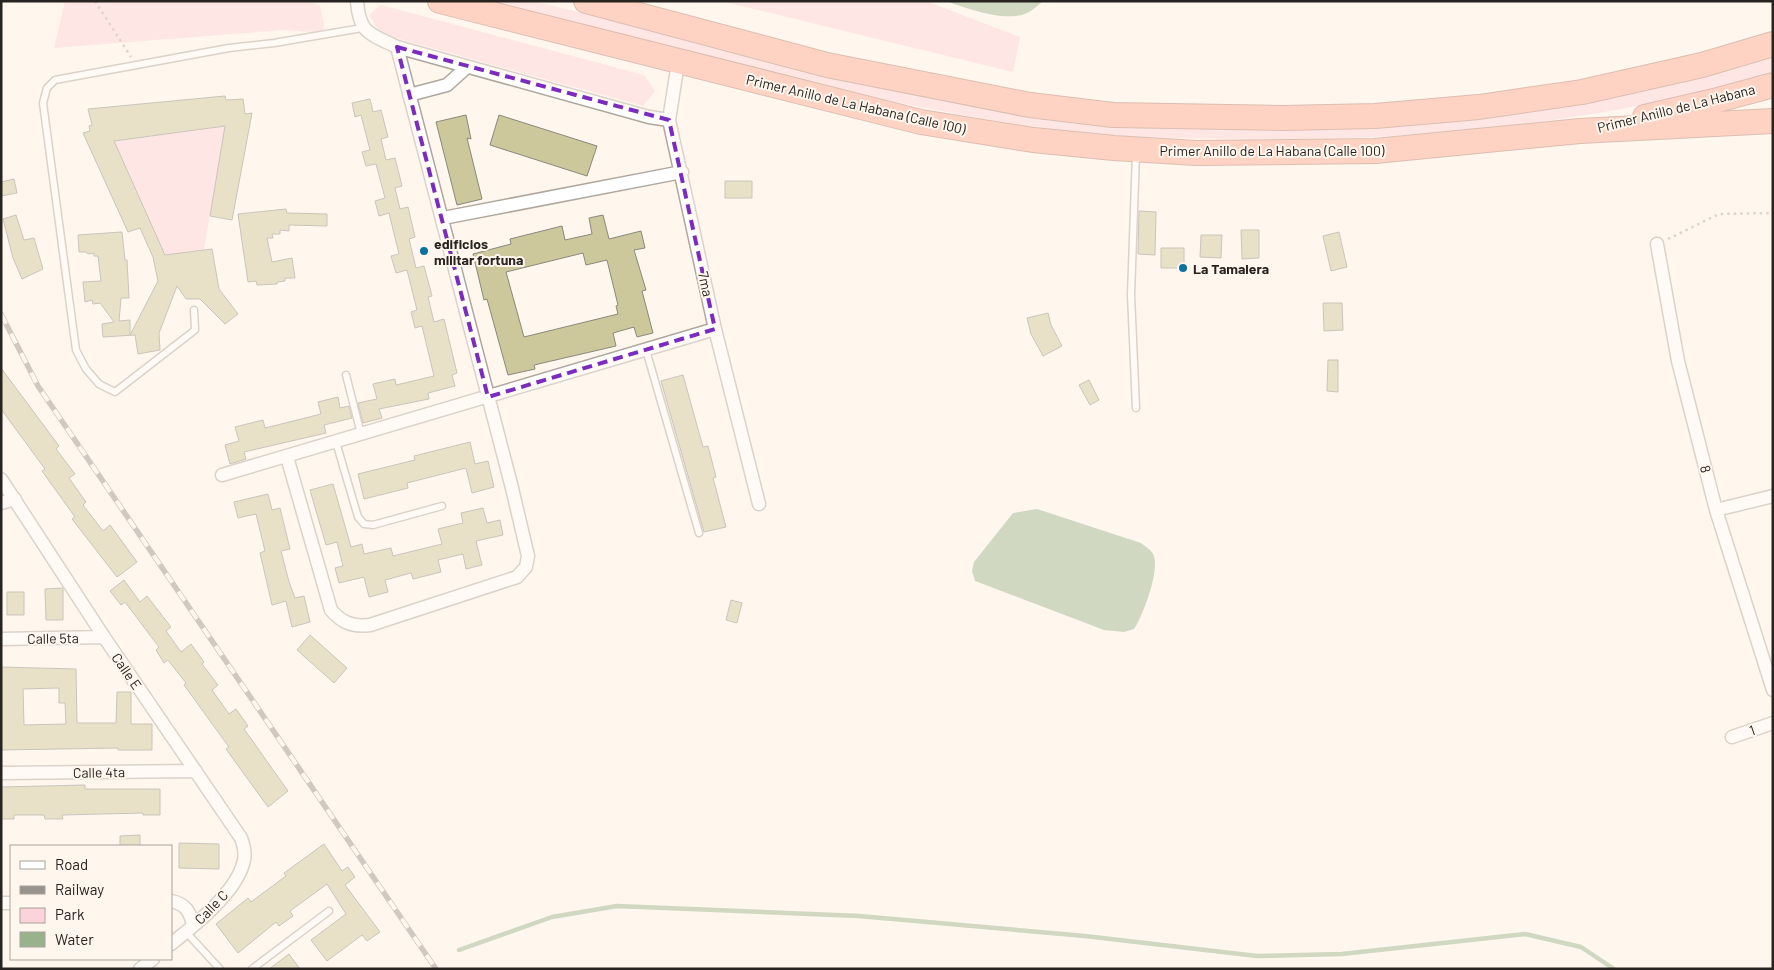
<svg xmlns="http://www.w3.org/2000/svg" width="1774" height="970" viewBox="0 0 1774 970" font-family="Barlow,sans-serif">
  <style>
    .green { fill: #fdd3db }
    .water { fill: #98b38c }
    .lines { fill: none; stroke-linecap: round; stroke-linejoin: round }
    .stream { stroke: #98b38c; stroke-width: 4.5 }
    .building { fill: #cdc89b; stroke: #88887d; fill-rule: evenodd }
    .service-casing { stroke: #afa79e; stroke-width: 9 }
    .minor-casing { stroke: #afa79e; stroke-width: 15 }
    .motorway-casing { stroke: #b17a69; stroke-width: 26 }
    .path { stroke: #b5aea7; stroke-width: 2.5; stroke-dasharray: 2.5 4; stroke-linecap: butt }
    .service { stroke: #fff; stroke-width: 6 }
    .minor { stroke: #fff; stroke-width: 12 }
    .motorway { stroke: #fca990; stroke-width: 24 }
    .rail-casing { stroke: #99938d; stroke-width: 5.5 }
    .rail { stroke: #fff6ed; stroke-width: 4; stroke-dasharray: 11; stroke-linecap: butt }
    .marked { fill: none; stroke: #7b2cbf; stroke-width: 4; stroke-dasharray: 10 6; stroke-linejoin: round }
    .poi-dot { fill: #0b729f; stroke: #fff6ed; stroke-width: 2 }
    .labels { text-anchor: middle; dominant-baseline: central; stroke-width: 4; stroke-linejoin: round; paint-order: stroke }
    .street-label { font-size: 14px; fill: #262320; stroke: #fff6ed }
    .poi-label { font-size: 14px; font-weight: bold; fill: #262320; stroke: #fff6ed; text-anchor: start }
  </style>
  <rect width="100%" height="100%" fill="#fff6ed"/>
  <path class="green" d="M65,1H306L320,5L324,25L323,33L284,30L54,48Z
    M481,1H534L817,72L1152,127L1287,130L1377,126L1773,56V73C1596,125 1409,142 1225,139C1174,138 1124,137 1073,132C1010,125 947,112 885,100C844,91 803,84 762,75C668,52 575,26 481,1Z
    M721,1H926L1020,37L1013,72Z
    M381,5L644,75L655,91L643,106L381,34L369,15Z
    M225,126L204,250L165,255L114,141Z"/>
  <path class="water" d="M946,1H1043C1038,5 1033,10 1027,13C1006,23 966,8 946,1Z
    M1037,509L1141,543C1145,546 1151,550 1153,554C1161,568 1143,616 1134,629L1124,632L1104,630L975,581L972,571L974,562L1013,513Z"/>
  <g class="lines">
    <path class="stream" d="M459,950L552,917L617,906L859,916L1085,936L1257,956L1342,954L1525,934L1581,947L1614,969"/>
  </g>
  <path class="building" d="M225,96L226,100L243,99L245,114L252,113L232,220L210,216L225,126L114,141L165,255L212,249L219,289L238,314L225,324L200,299H186L177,286L159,333L160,350L138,354L135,335L103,337L102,324L114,322L100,303L93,304L92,300L85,302L83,282L101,281L98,256H94V253L88,254L86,252H79L78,235L122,232L125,260H127L129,298H121L119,321L130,320V335L158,281L153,257L140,228L128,232L83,133L90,131L89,126L92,125L88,109Z
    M370,99L373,112L381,110L388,137L381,139L386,160L395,158L402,186L395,188L400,209L408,207L415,237L409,239L416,268L424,266L432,296L428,297L434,322L444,319L457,373L452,375L455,386L428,393L429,399L379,409L382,418L363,423L358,403L377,399L373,384L395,379L396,385L434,376L422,326L415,328L411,312L417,310L407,270L396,273L391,256L399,254L389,213L379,216L375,201L385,198L376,164L366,166L362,152L370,150L361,115L355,117L352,103Z
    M466,115L471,139L467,138L482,199L457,205L436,122Z
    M499,115L597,146L587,176L490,145Z
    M14,179L17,193L1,196V182Z
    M725,181H752V198H725Z
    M286,209L287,213L327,214V226L289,225V231L280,230V234H272L273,238H267L272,262L292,258L295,278H285V281L277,282V284L257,285L256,281L248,282L238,214Z
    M1139,211L1156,212L1155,255L1138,254Z
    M16,215L24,240L34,238L43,269L22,279L13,258L3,219Z
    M603,215L609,239L641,231L645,248L634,250L646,290L642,291L653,333L637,337L634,327L613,333L616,346L534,365L535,369L508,375L487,299L484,300L473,254L511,244L510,239L562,226L565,240L592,234L589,218ZM583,253L586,265L607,260L618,305L616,306L618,314L524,337L506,272Z
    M1241,230H1259V258L1242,259Z
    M1339,232L1347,267L1331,271L1323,236Z
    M1201,235H1222L1221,258L1200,257Z
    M1161,248H1184V268H1161Z
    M1323,303H1342L1343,330L1324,331Z
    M1048,313L1051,325L1062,346L1043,356L1031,334L1027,318Z
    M1328,360H1338V392L1327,391Z
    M1,368L59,446L56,449L75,474L69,478L86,502L83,505L103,531L110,525L137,562L117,577L72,519L75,517L42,471L45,469L1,409Z
    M683,375L703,447L708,446L716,477L713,478L726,527L704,532L661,381Z
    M1089,380L1099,400L1090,405L1079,385Z
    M338,397L340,408L349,406L352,418L324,425L326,433L244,452L246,459L230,464L225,445L239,441L235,427L263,420L265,428L321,414L318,402Z
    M470,442L475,464L488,461L494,487L472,493L466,468L407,483L408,488L364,499L358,474L415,460L414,456Z
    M333,484L351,547L362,544L364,554L391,548L393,556L442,544L438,529L463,523L461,513L483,508L487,523L500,520L503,535L476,541L482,565L466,569L463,554L438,560L441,572L413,579L411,573L385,580L388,592L369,597L364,577L339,583L335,568L343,566L337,542L326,545L310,490Z
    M268,494L272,510L280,508L290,549L281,551L289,582L295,598L304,596L310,622L292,627L286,601L272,605L260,553L265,551L256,514L238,518L234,502Z
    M124,580L140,602L147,596L171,627L166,631L181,652L191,644L204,662L202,664L218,685L212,690L229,714L236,709L248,726L244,729L288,791L268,807L226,749L229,747L184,685L186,683L168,660L164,663L156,650L159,647L125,602L121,605L110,591Z
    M63,588V620H46L45,589Z
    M7,592H24V615H7Z
    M731,600L742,603L737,623L726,620Z
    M310,635L347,668L334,683L297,650Z
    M1,667L76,669L77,723H116L117,692H131V724H152V750H118V748L1,750ZM59,688V703H65L66,724L24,725L23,689Z
    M85,785V789H160V815H143V813L62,815L63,819H45L44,815H14V819H1V787Z
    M140,835V846H120V836Z
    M179,843L219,844V869L179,868Z
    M324,844L342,871L348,867L355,877L345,885L380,932L367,941L362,935L327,961L311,940L346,914L327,884L290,911L293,916L279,926L276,922L238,953L216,924L248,898L251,902L286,876L284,873Z
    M289,954L300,969H269Z"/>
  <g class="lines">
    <defs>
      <path id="service" d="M1136,154L1131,295L1136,408
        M194,310L195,330L115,392L99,384L86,369L76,350L43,103L47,88L55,80L229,48L274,43L362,28
        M646,350L699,533
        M346,375L361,434
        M336,442L358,517L364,524L373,525L442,506
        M186,932L220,969
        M252,969L329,911"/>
      <path id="minor" d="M357,1C359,34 371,34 397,47L649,117L669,120
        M678,63L669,120L715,329L759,504
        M409,95L447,85L467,67
        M443,218L682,172
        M1657,244L1678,361L1716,510L1773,690
        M287,457L331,610C342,623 353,627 370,625L517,577L526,567L528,556L512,488L397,47
        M222,475L715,329
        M1,479L104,637L241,838C244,846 246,856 243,864C235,893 194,926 171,944
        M1,503L15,499
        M1716,510L1773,496
        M1,639L104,637
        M1732,737L1773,723
        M1,773L196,771
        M171,901C186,904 190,912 193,925
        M1,903H11
        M140,969L153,959"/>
      <path id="motorway" d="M440,1L921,122L1033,140L1114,148L1196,153L1375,151L1580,131L1773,121
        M586,1L827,65L1030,105L1113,115L1283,118L1375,116L1479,107L1582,92L1702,65L1773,44
        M1645,117L1714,101L1773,85"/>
    </defs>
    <use href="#service" class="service-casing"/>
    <use href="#minor" class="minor-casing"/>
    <use href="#motorway" class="motorway-casing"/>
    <path class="path" d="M95,1L131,57
      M1668,239L1719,214L1773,213"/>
    <use href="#service" class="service"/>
    <use href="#minor" class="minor"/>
    <use href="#motorway" class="motorway"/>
    <defs>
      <path id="rail" d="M1,314L38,386L436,969"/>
    </defs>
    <use href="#rail" class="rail-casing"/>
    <use href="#rail" class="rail"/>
  </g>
  <path d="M0 0H1774V970H0ZM397,47L669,120L715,329L488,397Z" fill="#fff6ed" fill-opacity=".55" fill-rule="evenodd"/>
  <path class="marked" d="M397,47L669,120L715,329L488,397Z"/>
  <g class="poi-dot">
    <circle cx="424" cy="251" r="5"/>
    <circle cx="1183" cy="268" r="5"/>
  </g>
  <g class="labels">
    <g class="street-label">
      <text transform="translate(856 104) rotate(13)">Primer Anillo de La Habana (Calle 100)</text>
      <text transform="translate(1676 108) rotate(-14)">Primer Anillo de La Habana</text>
      <text x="1272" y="150">Primer Anillo de La Habana (Calle 100)</text>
      <text transform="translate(706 284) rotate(78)">7ma</text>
      <text transform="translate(1706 469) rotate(76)">8</text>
      <text transform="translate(53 638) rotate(-1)">Calle 5ta</text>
      <text transform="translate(127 671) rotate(55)">Calle E</text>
      <text transform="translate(1752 730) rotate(-19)">1</text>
      <text transform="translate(99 772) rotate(-1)">Calle 4ta</text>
      <text transform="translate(211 907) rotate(-46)">Calle C</text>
    </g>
    <g class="poi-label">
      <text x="434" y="243">edificios<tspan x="434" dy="16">militar fortuna</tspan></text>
      <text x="1193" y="268">La Tamalera</text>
    </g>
  </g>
  <rect width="1774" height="970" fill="none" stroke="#262320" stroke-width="5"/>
  <rect x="10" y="845" width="162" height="115" fill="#fff6ed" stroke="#a8a29b"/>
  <rect x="20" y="861" width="25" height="8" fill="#ffffff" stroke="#a8a29b"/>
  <text x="55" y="870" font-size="15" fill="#262320">Road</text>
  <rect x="20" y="886" width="25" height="8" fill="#99938d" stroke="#a8a29b"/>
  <text x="55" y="895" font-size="15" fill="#262320">Railway</text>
  <rect x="20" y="908" width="25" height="15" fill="#fdd3db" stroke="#a8a29b"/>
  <text x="55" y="920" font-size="15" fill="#262320">Park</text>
  <rect x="20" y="932" width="25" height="15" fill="#98b38c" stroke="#a8a29b"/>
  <text x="55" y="945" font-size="15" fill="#262320">Water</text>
</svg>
